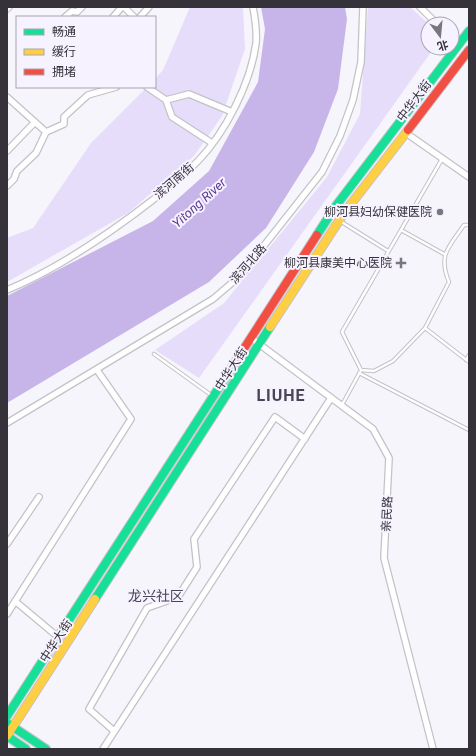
<svg xmlns="http://www.w3.org/2000/svg" width="476" height="756" viewBox="0 0 476 756" font-family="Roboto,'Noto Sans SC',sans-serif">
  <style>
    .green { fill: #e6ddfa }
    .water { fill: #c7b5ea }
    .lines { fill: none; stroke-linecap: round; stroke-linejoin: round }
    .lane-casing { stroke: #c3c2c7; stroke-width: 4.5 }
    .street-casing { stroke: #c3c2c7; stroke-width: 8 }
    .fast-casing { stroke: #c3c2c7; stroke-width: 10 }
    .slow-casing { stroke: #c3c2c7; stroke-width: 10 }
    .jam-casing { stroke: #c3c2c7; stroke-width: 10 }
    .lane { stroke: #fefeff; stroke-width: 2.5 }
    .street { stroke: #fefeff; stroke-width: 5.5 }
    .fast { stroke: #16e098; stroke-width: 8 }
    .slow { stroke: #ffcf43; stroke-width: 8 }
    .jam { stroke: #f24e42; stroke-width: 8 }
    .poi-dot { fill: #79777d; stroke: #f6f2ff; stroke-width: 1.5 }
    .labels { text-anchor: middle; dominant-baseline: central; stroke-width: 4; stroke-linejoin: round; paint-order: stroke }
    .street-label { font-size: 12px; fill: #353339; stroke: #f6f2ff }
    .poi-label { font-size: 12px; fill: #353339; stroke: #f6f2ff; text-anchor: end }
    .water-label { font-size: 13px; font-style: italic; fill: #5e3b91; stroke: #f6f2ff }
    .quarter-label { font-size: 14px; fill: #494652; stroke: #f6f2ff }
    .district-label { font-size: 16px; font-weight: bold; letter-spacing: 1px; fill: #494652; stroke: #f6f2ff }
  </style>
  <rect width="100%" height="100%" fill="#f7f5fc"/>
  <path class="green" d="M190,7H243L245,49L222,116L194,156L128,213L7,282V238L33,228L91,143L147,87H155V79L163,70Z
    M368,7H410L429,24L428,48H434L199,378L155,350L224,303L327,177L360,114Z"/>
  <path class="water" d="M261,7H345L347,19L338,89L314,152L266,228L209,282L7,403V296L153,221L209,171L258,82L265,29Z"/>
  <g class="lines">
    <defs>
      <path id="lane" d="M442,159L342,332L361,370L374,371L393,361L425,328L469,362
        M340,221L388,251
        M401,230L444,254
        M425,328L449,282C438,255 448,248 464,225H469
        M154,354L211,395
        M466,360L469,355
        M359,373L469,430
        M342,405L360,372"/>
      <path id="street" d="M124,7L134,17
        M420,7L437,24
        M7,9L9,7
        M65,17L72,11L77,12L82,7
        M113,17L122,7
        M140,17L149,7
        M452,39L457,44
        M147,87L166,100L172,117L212,143
        M7,97L46,132
        M166,100L189,94L232,112
        M406,133L469,177
        M7,151L35,122
        M7,186L14,179L17,171L36,153L46,132L64,124V117L88,95L116,87
        M7,290C60,268 109,234 154,199C169,187 184,175 198,161C225,133 251,83 256,43C257,32 255,18 253,7
        M251,338L373,429L389,458L384,558L433,749
        M7,423L213,299L240,276L322,172L340,136L353,100L361,62L363,7
        M7,544L39,497
        M15,601L58,637
        M7,614L131,419L97,370
        M114,731L89,709L147,608L178,597L197,567L194,539L275,417L305,439
        M103,749L331,398"/>
      <path id="fast" d="M317,235L335,207L469,31
        M95,599L270,327
        M7,716L236,361
        M7,723L46,749
        M7,736L26,749"/>
      <path id="slow" d="M270,327L344,213L408,130
        M7,736L95,599"/>
      <path id="jam" d="M408,130L469,50
        M236,361L317,235"/>
    </defs>
    <use href="#lane" class="lane-casing"/>
    <use href="#street" class="street-casing"/>
    <use href="#fast" class="fast-casing"/>
    <use href="#slow" class="slow-casing"/>
    <use href="#jam" class="jam-casing"/>
    <use href="#lane" class="lane"/>
    <use href="#street" class="street"/>
    <use href="#fast" class="fast"/>
    <use href="#slow" class="slow"/>
    <use href="#jam" class="jam"/>
  </g>
  <g class="poi-dot">
    <circle cx="440" cy="212" r="4"/>
    <path d="M399 257h4v4h4v4h-4v4h-4v-4h-4v-4h4z"/>
  </g>
  <g class="labels">
    <g class="street-label">
      <text transform="translate(414 101) rotate(-53)">中华大街</text>
      <text transform="translate(174 181) rotate(-41)">滨河南街</text>
      <text transform="translate(248 264) rotate(-49)">滨河北路</text>
      <text transform="translate(231 369) rotate(-57)">中华大街</text>
      <text transform="translate(387 514) rotate(-87)">亲民路</text>
      <text transform="translate(56 641) rotate(-57)">中华大街</text>
    </g>
    <g class="poi-label">
      <text x="432" y="212">柳河县妇幼保健医院</text>
      <text x="392" y="263">柳河县康美中心医院</text>
    </g>
    <g class="water-label">
      <text transform="translate(199 203) rotate(-42)">Yitong River</text>
    </g>
    <g class="quarter-label">
      <text x="156" y="596">龙兴社区</text>
    </g>
    <g class="district-label">
      <text x="281" y="395">LIUHE</text>
    </g>
  </g>
  <rect width="476" height="756" fill="none" stroke="#353339" stroke-width="16"/>
  <rect x="16" y="16" width="140" height="72" fill="#f6f2ff" stroke="#a9a6b0"/>
  <rect x="24" y="29" width="20" height="6" fill="#16e098" stroke="#a9a6b0"/>
  <text x="52" y="36" font-size="12" fill="#353339">畅通</text>
  <rect x="24" y="49" width="20" height="6" fill="#ffcf43" stroke="#a9a6b0"/>
  <text x="52" y="56" font-size="12" fill="#353339">缓行</text>
  <rect x="24" y="69" width="20" height="6" fill="#f24e42" stroke="#a9a6b0"/>
  <text x="52" y="76" font-size="12" fill="#353339">拥堵</text>
  <g transform="translate(440 36) rotate(164)"><circle r="19" fill="#f6f2ff" stroke="#a9a6b0"/>
  <path d="M0-3L7 15L0 10L-7 15Z" fill="#79777d"/>
  <text y="-6" font-size="11" font-weight="bold" text-anchor="middle" fill="#353339">北</text>
  </g>
</svg>
